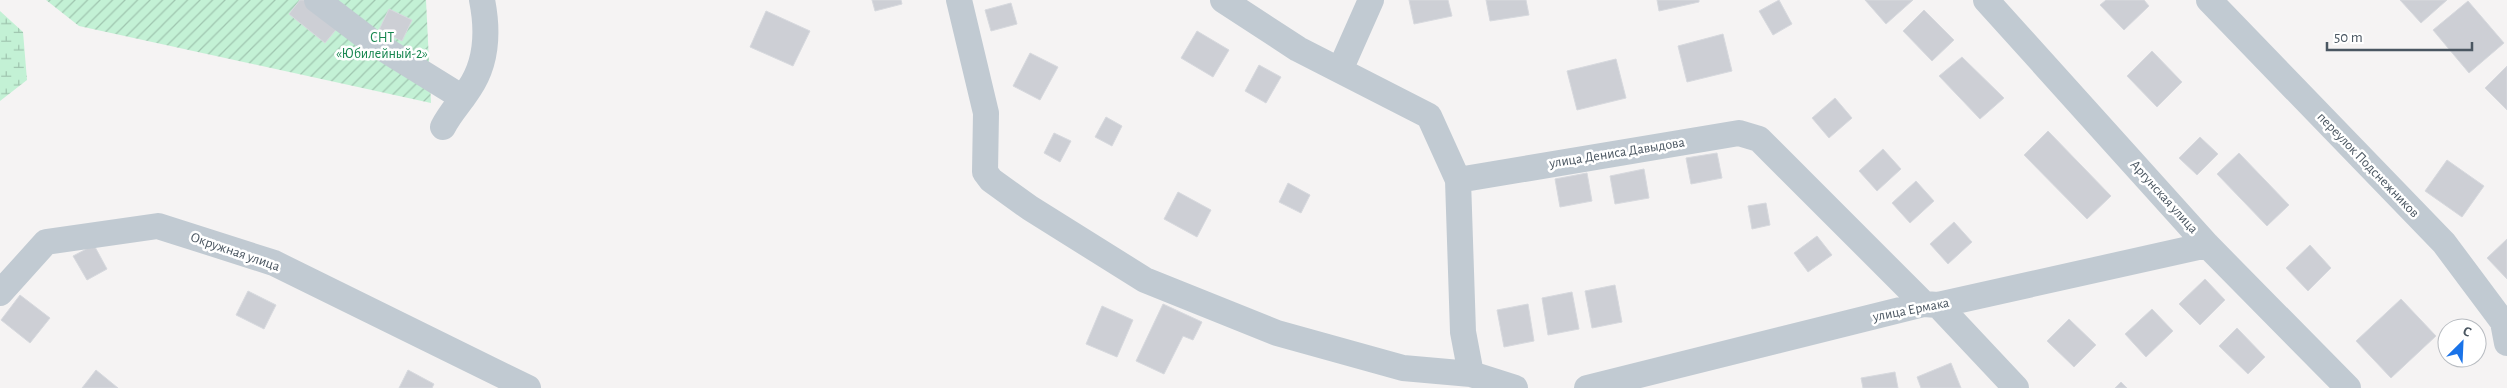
<svg xmlns="http://www.w3.org/2000/svg" width="2507" height="388" viewBox="0 0 2507 388" font-family="'Alegreya Sans',sans-serif">
  <style>
    .wetland { fill: url(#wetland-marsh) }
    .garden { fill: url(#garden-furrows) }
    .building { fill: #cdcfd5; stroke: #d7d9de }
    .lines { fill: none; stroke-linecap: round; stroke-linejoin: round }
    .minor { stroke: #c1cad2; stroke-width: 26 }
    .labels { text-anchor: middle; dominant-baseline: central; stroke-width: 5; stroke-linejoin: round; paint-order: stroke }
    .park-label { font-size: 14px; fill: #17864f; stroke: #fff }
    .street-label { font-size: 14px; fill: #4a5661; stroke: #fff }
  </style>
  <defs>
    <pattern id="wetland-marsh" width="20" height="14" patternUnits="userSpaceOnUse" patternTransform="scale(1.25)"><rect width="20" height="14" fill="#c3f1d5"/><path d="M1 5h8M5 5V1M11 12h8M15 12V8" fill="none" stroke="#a0c6b0"/></pattern>
    <pattern id="garden-furrows" width="10" height="10" patternUnits="userSpaceOnUse" patternTransform="scale(1.25)"><rect width="10" height="10" fill="#c3f1d5"/><path d="M-1 1l2-2M0 10L10 0M9 11l2-2" fill="none" stroke="#a0c6b0"/></pattern>
  </defs>
  <rect width="100%" height="100%" fill="#f5f3f3"/>
  <path class="wetland" d="M0,11L23,32L27,80L0,101Z"/>
  <path class="garden" d="M46,0H426L431,103L79,26Z"/>
  <path class="building" d="M300,0H307L339,26L325,43L289,14Z
    M872,0H901L902,4L875,11Z
    M1409,0H1448L1452,16L1414,24Z
    M1486,0H1526L1529,15L1490,21Z
    M1657,0H1699V2L1659,11Z
    M1779,0L1792,24L1773,35L1759,11Z
    M1865,0H1913L1886,24Z
    M2106,0H2144L2149,6L2124,30L2100,5Z
    M2400,0H2447L2421,23Z
    M2468,1L2504,43L2469,73L2433,30Z
    M1011,3L1017,24L991,31L985,10Z
    M389,9L412,20L402,41L379,30Z
    M1924,10L1954,40L1932,61L1903,31Z
    M766,11L810,31L793,66L750,47Z
    M1197,31L1229,50L1213,77L1181,58Z
    M1723,34L1732,71L1687,82L1678,46Z
    M2152,51L2182,82L2157,107L2127,76Z
    M1030,53L1058,67L1040,100L1013,86Z
    M1962,57L2004,98L1980,119L1939,76Z
    M1616,59L1626,98L1577,110L1567,71Z
    M1259,65L1281,77L1266,103L1245,91Z
    M2507,66V110L2485,88Z
    M1835,98L1852,118L1829,138L1812,118Z
    M1106,117L1122,126L1112,146L1095,137Z
    M2048,131L2111,196L2087,219L2024,155Z
    M1054,133L1071,141L1060,162L1044,153Z
    M2200,137L2218,154L2197,175L2179,158Z
    M1883,149L1901,169L1877,191L1859,171Z
    M1717,153L1722,178L1691,184L1686,158Z
    M2239,153L2289,205L2267,226L2217,174Z
    M2447,160L2484,186L2462,217L2425,191Z
    M1644,169L1649,198L1615,204L1610,176Z
    M1587,173L1592,201L1560,207L1555,179Z
    M1916,181L1934,201L1910,223L1892,203Z
    M1288,183L1310,195L1301,213L1279,202Z
    M1178,192L1211,210L1197,237L1164,219Z
    M1766,203L1770,225L1752,229L1748,206Z
    M1954,222L1972,242L1948,264L1930,244Z
    M1817,236L1832,255L1808,272L1794,253Z
    M2507,239V279L2487,258Z
    M94,245L107,269L87,280L73,256Z
    M2310,245L2331,268L2308,291L2286,268Z
    M2205,279L2225,300L2200,325L2179,304Z
    M1615,285L1622,322L1592,328L1585,291Z
    M248,291L276,305L264,329L236,315Z
    M1572,292L1579,329L1548,335L1542,298Z
    M20,295L50,318L30,343L1,320Z
    M2401,299L2436,336L2391,378L2356,341Z
    M1163,304L1202,322L1193,340L1183,336L1164,374L1136,361Z
    M1528,304L1534,341L1504,347L1497,310Z
    M1102,306L1133,320L1117,357L1086,344Z
    M2152,309L2173,331L2146,357L2125,334Z
    M2069,319L2096,345L2074,367L2047,341Z
    M2237,328L2265,357L2248,374L2219,346Z
    M1951,363L1961,388H1921L1917,377Z
    M96,370L118,388H82Z
    M408,370L434,384L432,388H399Z
    M1895,372L1898,388H1863L1861,378Z
    M2121,382L2127,388H2115Z"/>
  <g class="lines">
    <path class="minor" d="M317,0L371,41L463,98
      M959,0L986,113L985,172L991,180L1030,208L1145,280L1277,333L1403,368L1471,374L1515,388
      M1223,0L1298,49L1429,116L1458,180L1739,133L1759,139L1924,304
      M1986,0L2207,245L2348,388
      M2209,0L2444,243L2503,322L2507,343
      M1340,70L1371,0
      M443,127C450,113 461,102 469,89C487,63 488,30 482,0
      M1458,180L1463,332L1471,374
      M0,293L46,242L158,226L274,263L528,388
      M1938,305L2016,388
      M1587,388L1924,304L1938,305L2207,245"/>
  </g>
  <g class="labels">
    <g class="park-label">
      <text x="382" y="38">СНТ<tspan x="382" dy="16">«Юбилейный-2»</tspan></text>
    </g>
    <g class="street-label">
      <text transform="translate(1617 153) rotate(-9)">улица Дениса Давыдова</text>
      <text transform="translate(2368 165) rotate(46)">переулок Подснежников</text>
      <text transform="translate(2164 197) rotate(48)">Аргунская улица</text>
      <text transform="translate(235 252) rotate(19)">Окружная улица</text>
      <text transform="translate(1911 310) rotate(-11)">улица Ермака</text>
    </g>
  </g>
  <g transform="translate(2462 343) rotate(24)"><circle r="24" fill="#ffffff" stroke="#b7bbc0"/>
  <path d="M0-4L9 19L0 12L-9 19Z" fill="#1a73e8"/>
  <text y="-8" font-size="14" font-weight="bold" text-anchor="middle" fill="#4a5661">С</text>
  </g>
  <path d="M2327 42v8h145v-8" fill="none" stroke="#4a5661" stroke-width="2.5"/>
  <text x="2334" y="42" font-size="15" fill="#4a5661" stroke="#ffffff" stroke-width="4" paint-order="stroke">50 m</text>
</svg>
